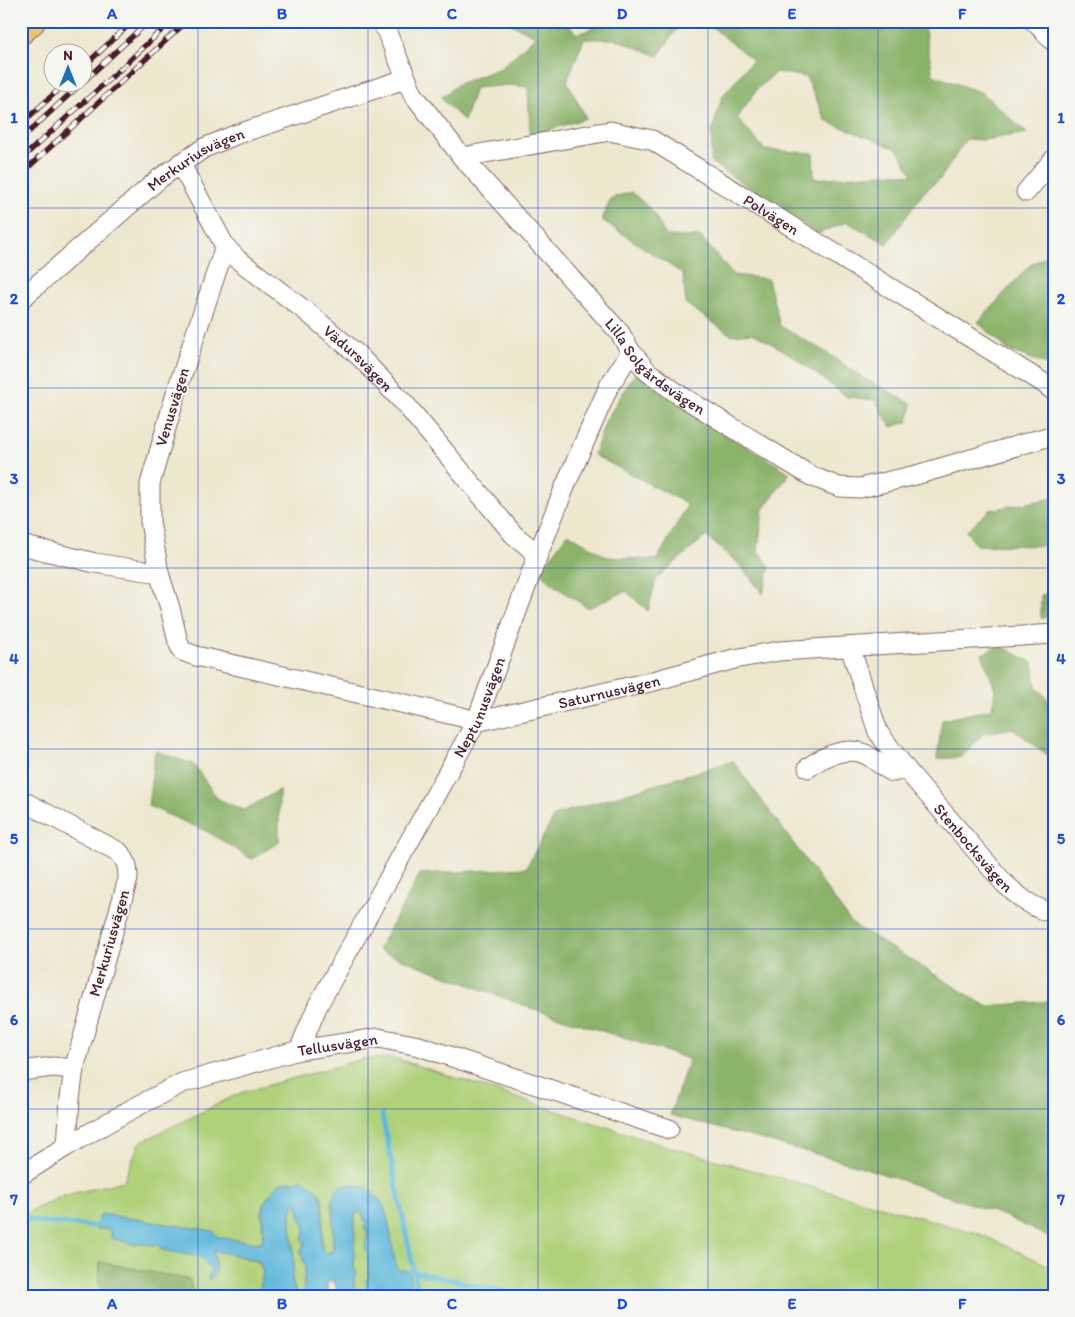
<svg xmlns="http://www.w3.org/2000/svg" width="1075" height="1317" viewBox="0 0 1075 1317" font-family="Itim,sans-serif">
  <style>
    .green { fill: #afd17a; stroke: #7c7852 }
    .forest { fill: #8bb36a; stroke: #6a694a; fill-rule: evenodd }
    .water { fill: #5cb7da; stroke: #536b82 }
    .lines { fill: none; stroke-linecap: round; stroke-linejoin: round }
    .stream { stroke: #5cb7da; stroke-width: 5 }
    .minor-casing { stroke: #836564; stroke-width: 21 }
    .major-casing { stroke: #836564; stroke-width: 27 }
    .minor { stroke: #fff; stroke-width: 19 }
    .major { stroke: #ecc569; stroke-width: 25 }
    .rail-casing { stroke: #4a1f2b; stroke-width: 5.5 }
    .rail { stroke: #f6f6f2; stroke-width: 4; stroke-dasharray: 11; stroke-linecap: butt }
    .grid { fill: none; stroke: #1d4ed8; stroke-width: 1; stroke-opacity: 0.55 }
    .labels { text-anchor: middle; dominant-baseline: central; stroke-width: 4; stroke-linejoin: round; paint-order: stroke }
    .street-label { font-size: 16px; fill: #4a1f2b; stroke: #f6f6f2 }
    .neatline { fill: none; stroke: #1d4ed8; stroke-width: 2 }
    .grid-label { font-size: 16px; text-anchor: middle; font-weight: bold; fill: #1d4ed8 }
  </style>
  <rect width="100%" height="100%" fill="#f6f6f2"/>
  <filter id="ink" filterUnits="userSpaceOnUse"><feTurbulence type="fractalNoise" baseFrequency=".02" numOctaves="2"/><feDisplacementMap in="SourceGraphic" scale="10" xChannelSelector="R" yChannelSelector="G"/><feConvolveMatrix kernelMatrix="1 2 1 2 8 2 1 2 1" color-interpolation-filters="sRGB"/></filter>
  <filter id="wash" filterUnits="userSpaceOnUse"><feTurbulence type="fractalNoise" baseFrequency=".0096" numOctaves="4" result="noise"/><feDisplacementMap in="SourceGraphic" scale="20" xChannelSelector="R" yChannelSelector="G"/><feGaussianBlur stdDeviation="1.12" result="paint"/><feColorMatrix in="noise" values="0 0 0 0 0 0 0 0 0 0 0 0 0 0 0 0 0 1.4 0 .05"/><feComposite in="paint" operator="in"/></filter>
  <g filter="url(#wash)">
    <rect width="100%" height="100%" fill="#ede7ce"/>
    <path class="green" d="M394,1058L659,1144L980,1234L1054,1268V1296H398L399,1285L410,1271L397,1269L393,1254L390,1231L367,1188L349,1184L333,1196L331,1206L333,1210V1252L325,1253L322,1250C321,1236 327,1204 320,1193C316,1187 310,1185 304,1183C286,1177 273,1187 264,1203C260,1210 263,1232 263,1241C252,1245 227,1240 216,1236C206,1233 200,1229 190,1229L112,1216L96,1229H106L133,1244L158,1245L201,1257L213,1271L210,1280L216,1264L213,1255L214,1251L227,1253L259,1262L263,1272L259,1296H193L190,1280L100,1262L99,1296H21V1216L62,1196L124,1181L139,1143L240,1093L363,1059Z
      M297,1202L300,1214V1218C307,1227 307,1241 301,1251L305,1268L303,1296H297L292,1281L294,1260L291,1224V1210Z
      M361,1211L365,1221L368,1222L366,1231C369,1236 369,1267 369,1276L366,1281L371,1296H356L354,1283L355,1214Z"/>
    <path class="forest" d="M505,21H564L578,34L609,21H923L933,75L982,93L1027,133L983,140L966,139L941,178L923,193L887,244L847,222L817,234L711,162L712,131L722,97L753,60L712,27L679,26L658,56L615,39H584L567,81L586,118L530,136L528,87L509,85L475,88L464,121L441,98L458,84L501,68L536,36ZM776,72L806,77L826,121L897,149L913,175L892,173L814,179L813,153L765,150L737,118L757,89Z
      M632,192L653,212L666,236L701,237L733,275L768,279L780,326L824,351L865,379L912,404L908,422L891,427L875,400L847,397L790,354L753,333L731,335L686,304L683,274L602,220L611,198Z
      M1054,252V367L1008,350L978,322L1030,265Z
      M638,369L678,403L722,432L790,473L763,509L758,551L770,567L763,594L739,564L706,536L656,579L648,611L626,591L588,608L555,586L540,572L568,533L607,557L657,560L688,504L594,455L606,420Z
      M1054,498V546L976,545L966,531L990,510Z
      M1054,593V617L1041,618V595Z
      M999,645L1033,663L1036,687L1051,703L1054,715V760L1012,728L983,734L961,757L937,759L942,720L992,709L995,689L982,654Z
      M155,751L193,764L218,799L244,810L279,790V842L252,859L208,832L148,806Z
      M733,761L852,924L986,1006L1054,1001V1240L1005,1216L860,1166L670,1115L689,1059L528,1007L378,950L420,874L526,868L555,815Z
      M100,1262L190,1280L193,1296H99Z"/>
    <path class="water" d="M302,1179C308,1183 314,1186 318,1191C327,1202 321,1236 322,1250L325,1253L333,1251V1210C329,1201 335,1187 344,1185C346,1184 365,1187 367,1188C371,1190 378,1198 381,1202C390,1214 392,1252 397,1269L410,1271L411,1286H399L398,1296H371L367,1291L366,1281L369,1276L367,1251L365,1248L366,1237L369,1235L364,1227L368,1222L365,1221L361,1211L355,1215L354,1268L357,1272C352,1280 354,1287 356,1296H339L334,1281H329L327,1285V1296H303L305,1268L301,1251L305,1244L302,1238C308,1230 304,1225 300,1218V1214L297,1203L291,1210V1224L294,1260L292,1281L297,1296H259L263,1272L259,1261L227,1253L214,1251L216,1273L209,1280H208L209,1274L212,1271L201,1257L162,1250L158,1245L133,1244L111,1238V1232L106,1229H96L94,1226L102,1214L213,1231L218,1237L256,1243L263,1241V1205L277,1185L288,1181H298Z"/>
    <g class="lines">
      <path class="stream" d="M382,1115L419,1296
        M21,1217L38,1222L94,1226
        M410,1271L526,1296"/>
    </g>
  </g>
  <g filter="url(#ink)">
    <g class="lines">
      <defs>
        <g id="minor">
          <path id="s1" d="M382,21L413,94L462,157L620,333L631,352L648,372L678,394L811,476L839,487L860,488L916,475L1054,435"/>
          <path d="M1034,21L1054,42"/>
          <path id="s2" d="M462,157L610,131L652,140L1042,382L1054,391"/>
          <path id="s3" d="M180,163L225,246L237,259L307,312L358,355L406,405L514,535L529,547L537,557"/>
          <path d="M1026,192L1054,159"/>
          <path id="s4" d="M225,246L177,390L150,484V521L159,573L170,608L178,642L182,651L196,656L462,717L476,722L650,682L734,659L779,651L1054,634"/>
          <path id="s5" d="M21,299L160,178L204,148L235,135L405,79"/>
          <path d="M21,545L95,563L159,573"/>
          <path d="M808,768C824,755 852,744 870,757C878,762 884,768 893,772L905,768L878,732L850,647"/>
          <path id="s6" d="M905,768L1004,883C1019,897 1033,909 1054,913"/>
          <path d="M21,800L119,852C127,861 128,867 128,879L74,1069L70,1098L67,1146"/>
          <path id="s7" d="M299,1050L318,1005L476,722L537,557L566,484L609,386L631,352"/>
          <path d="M21,1071L53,1067L74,1069"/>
          <path id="s8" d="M21,1175L67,1146L130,1110L182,1083L299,1050L379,1038L419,1046L669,1129"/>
        </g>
        <path id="major" d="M21,32L33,21"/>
      </defs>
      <use href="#minor" class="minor-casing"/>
      <use href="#major" class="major-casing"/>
      <use href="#minor" class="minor"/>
      <use href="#major" class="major"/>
      <defs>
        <path id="rail" d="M82,68L133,21
          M21,124L67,82
          M21,139L149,21
          M21,159L127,63L171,21
          M21,174L187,21"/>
      </defs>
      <use href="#rail" class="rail-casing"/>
      <use href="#rail" class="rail"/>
    </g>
  </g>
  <path class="grid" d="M198,21V1296M368,21V1296M538,21V1296M708,21V1296M878,21V1296M21,208H1054M21,388H1054M21,568H1054M21,749H1054M21,929H1054M21,1109H1054"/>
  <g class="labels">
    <g class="street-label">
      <text stroke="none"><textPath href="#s5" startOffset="225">Merkuriusvägen</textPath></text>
      <text stroke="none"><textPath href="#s2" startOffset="334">Polvägen</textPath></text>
      <text stroke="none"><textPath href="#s3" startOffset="269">Vädursvägen</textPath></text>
      <text stroke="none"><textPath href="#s1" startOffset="445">Lilla Solgårdsvägen</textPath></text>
      <text transform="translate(172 407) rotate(-73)">Venusvägen</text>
      <text stroke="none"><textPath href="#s4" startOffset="860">Saturnusvägen</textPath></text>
      <text stroke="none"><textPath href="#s7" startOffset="388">Neptunusvägen</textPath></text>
      <text stroke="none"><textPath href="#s6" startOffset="105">Stenbocksvägen</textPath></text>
      <text transform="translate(109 943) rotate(-74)">Merkuriusvägen</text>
      <text stroke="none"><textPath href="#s8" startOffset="346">Tellusvägen</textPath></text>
    </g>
  </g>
  <rect width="1075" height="1317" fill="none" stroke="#f6f6f2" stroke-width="55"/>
  <g transform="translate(68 68)"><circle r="24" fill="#f6f6f2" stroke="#b1a0a2"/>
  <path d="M0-4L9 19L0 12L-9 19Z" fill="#1f6fb2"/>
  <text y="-8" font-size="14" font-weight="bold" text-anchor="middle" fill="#4a1f2b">N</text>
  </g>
  <rect x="28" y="28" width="1020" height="1262" class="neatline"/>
  <g class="grid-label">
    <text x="112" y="19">A</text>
    <text x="282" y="19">B</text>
    <text x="452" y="19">C</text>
    <text x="622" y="19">D</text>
    <text x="792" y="19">E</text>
    <text x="962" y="19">F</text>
    <text x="14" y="123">1</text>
    <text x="1061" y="123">1</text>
    <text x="14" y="304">2</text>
    <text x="1061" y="304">2</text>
    <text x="14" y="484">3</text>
    <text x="1061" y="484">3</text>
    <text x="14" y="664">4</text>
    <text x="1061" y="664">4</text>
    <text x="14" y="844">5</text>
    <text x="1061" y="844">5</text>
    <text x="14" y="1025">6</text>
    <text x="1061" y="1025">6</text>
    <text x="14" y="1205">7</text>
    <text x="1061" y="1205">7</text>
    <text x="112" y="1309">A</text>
    <text x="282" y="1309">B</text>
    <text x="452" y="1309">C</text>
    <text x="622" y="1309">D</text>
    <text x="792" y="1309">E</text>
    <text x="962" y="1309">F</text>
  </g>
</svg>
